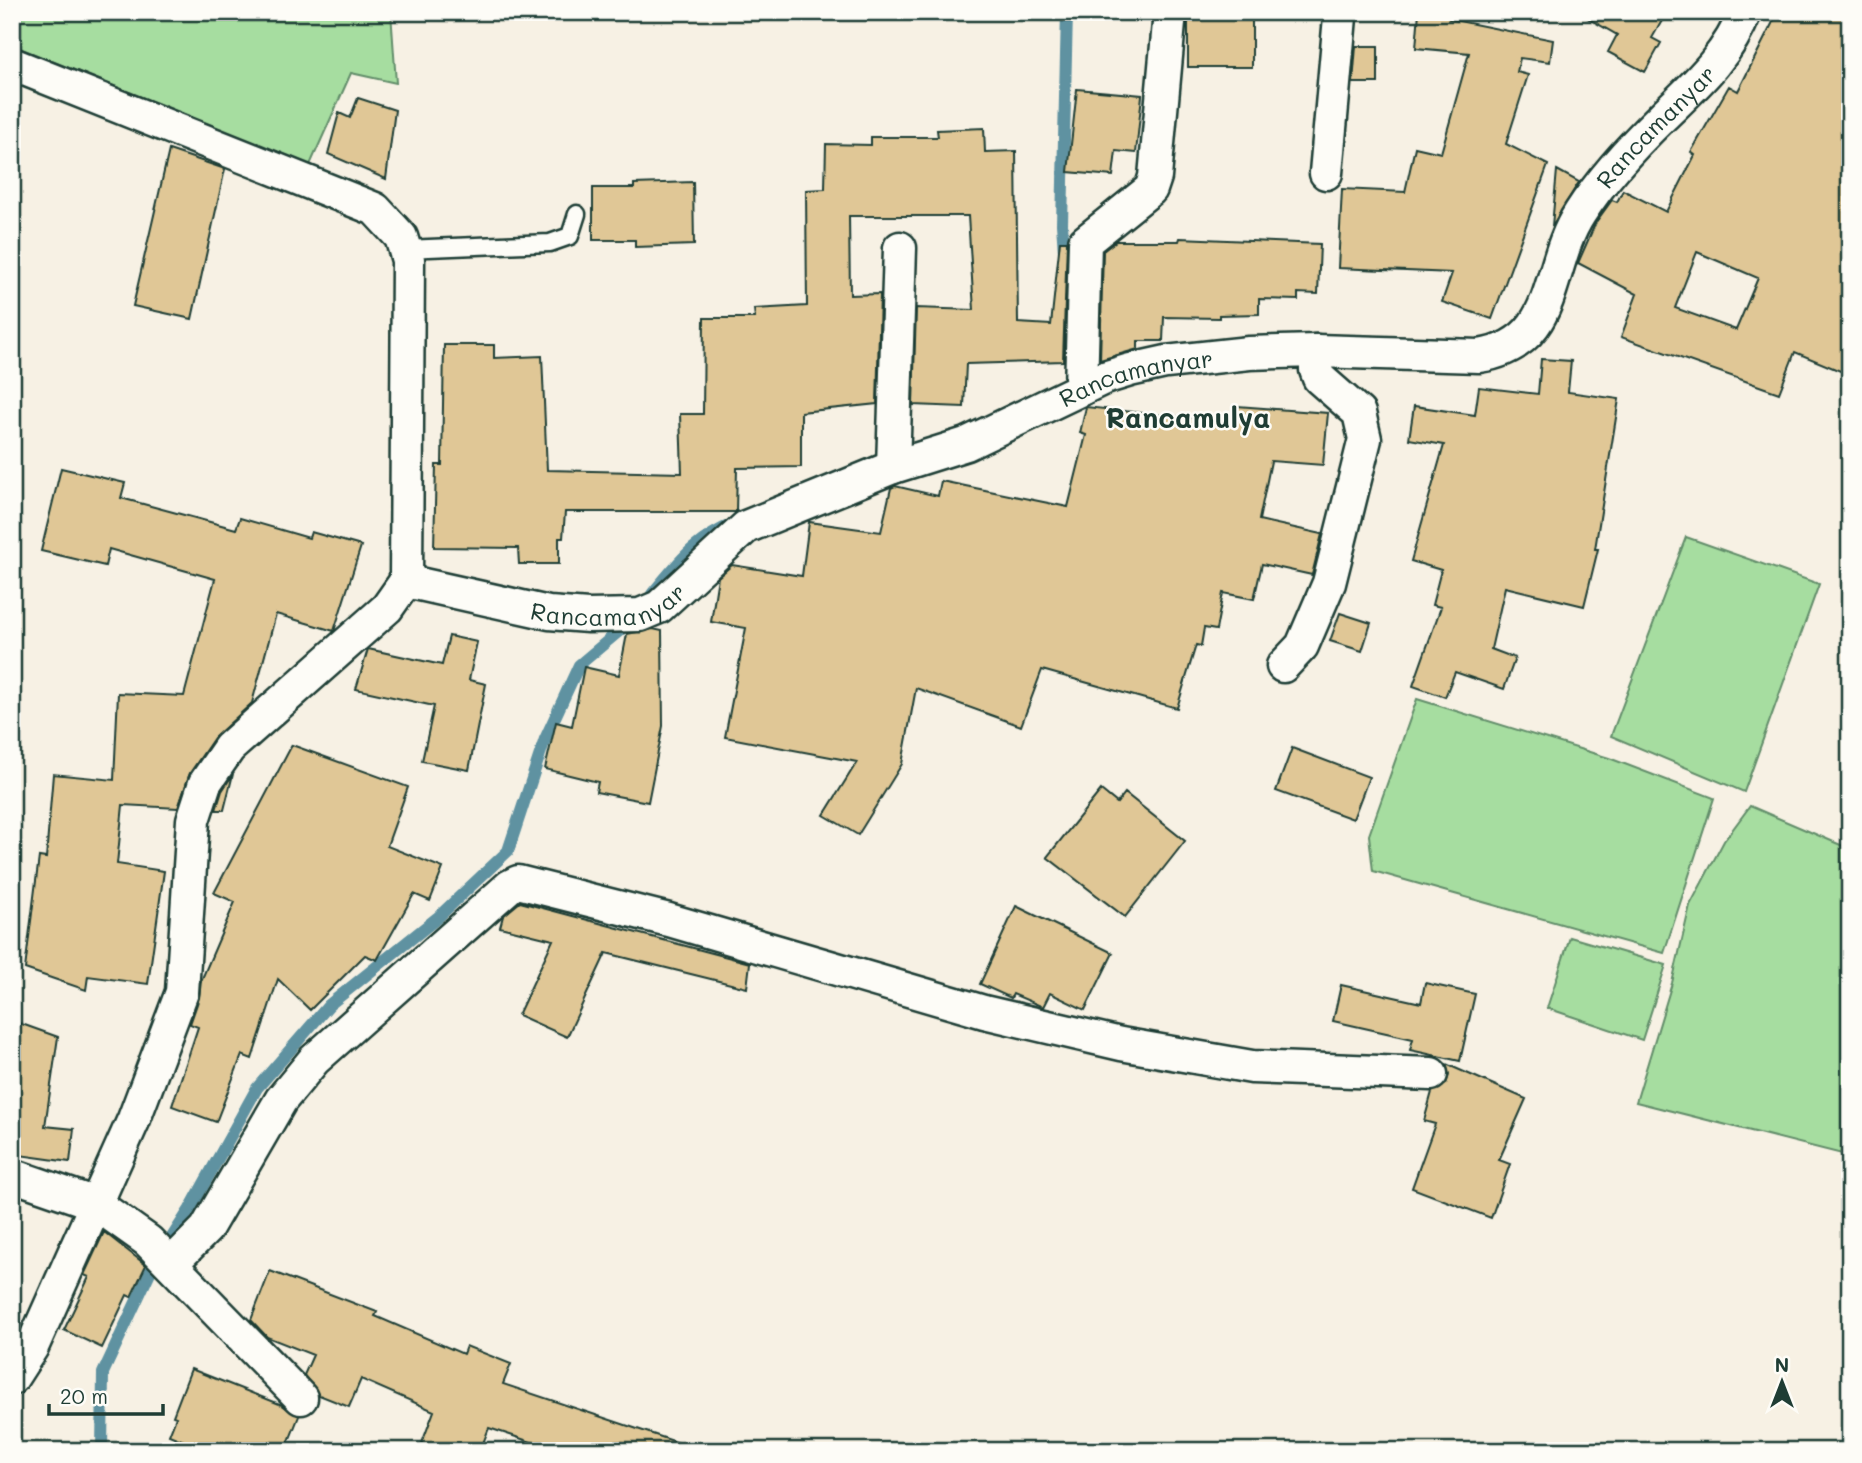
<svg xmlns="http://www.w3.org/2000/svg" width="1862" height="1463" viewBox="0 0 1862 1463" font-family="Mali,sans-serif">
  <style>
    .green { fill: #a6dda0; stroke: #628d6a; stroke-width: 2 }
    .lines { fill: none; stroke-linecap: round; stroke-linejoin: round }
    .stream { stroke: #5e92a1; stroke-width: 12 }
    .building { fill: #e0c796; stroke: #1f3d34; stroke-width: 2; fill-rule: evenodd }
    .service-casing { stroke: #1f3d34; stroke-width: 21 }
    .minor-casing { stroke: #1f3d34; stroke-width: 37 }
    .service { stroke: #fdfcf7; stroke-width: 16 }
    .minor { stroke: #fdfcf7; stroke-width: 32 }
    .labels { text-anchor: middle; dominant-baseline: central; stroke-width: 5; stroke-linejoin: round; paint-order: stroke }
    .street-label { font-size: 24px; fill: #1f3d34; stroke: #fdfcf7 }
    .quarter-label { font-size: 28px; font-weight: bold; fill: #1f3d34; stroke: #fdfcf7 }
  </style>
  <rect width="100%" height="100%" fill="#f7f1e4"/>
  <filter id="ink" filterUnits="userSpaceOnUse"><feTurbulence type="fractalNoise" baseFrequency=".0143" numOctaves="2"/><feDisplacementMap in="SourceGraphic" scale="14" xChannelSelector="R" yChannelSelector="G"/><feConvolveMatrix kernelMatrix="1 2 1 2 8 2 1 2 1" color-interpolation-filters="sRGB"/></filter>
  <g filter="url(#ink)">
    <path class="green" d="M12,12H391L396,83L351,73L310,165L12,45Z
      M1686,537L1819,584L1744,792L1611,736Z
      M1417,699L1609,758L1714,798L1664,953L1373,871L1369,835Z
      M1750,806L1850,849V1156L1636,1102L1672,983L1690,905L1724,841Z
      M1570,937L1666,965L1642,1040L1547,1008Z"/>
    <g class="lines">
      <path class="stream" d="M1067,12L1062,224L1068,309
        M652,594C679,562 695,539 735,523
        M102,1451L103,1373L151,1270L190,1209L257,1088L329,1005L437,918L508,851L545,739L579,665L630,622"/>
    </g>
    <path class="building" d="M1419,12H1450L1449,19L1553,40L1550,62L1520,58L1517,72L1528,75L1506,144L1548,165L1492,319L1442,302L1452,273L1338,268L1342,189L1405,192L1415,147L1441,153L1469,53L1416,48Z
      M1577,12H1667L1652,38L1661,43L1645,72L1608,52L1617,35Z
      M1778,12H1850V375L1795,352L1779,393L1621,337L1637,294L1578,263L1596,222L1612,200L1617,202L1623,190L1666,212L1695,155L1691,152L1729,86L1738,91ZM1697,252L1758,278L1736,330L1675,308Z
      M1188,19H1252V67H1188Z
      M1356,46H1378V83H1353Z
      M1077,89L1142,95L1136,153L1116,151L1113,176L1068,172Z
      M358,98L395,110L386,179L328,154L339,113L350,118Z
      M984,128L985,152L1016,151L1018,323L1051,325L1060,241H1067L1063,361L966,364L964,407L913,405L916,308L974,310L968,216H849L850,295L880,294L877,404L801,412V467L737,468L736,512H565L563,538H559V564H519L518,548L434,547L436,465H442L444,345H494V358L542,356L547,470L682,473L680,414H703L704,318H755L754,309L807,306L806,190L825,189L826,144L871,145V137H938L937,130Z
      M169,150L225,169L192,319L133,306Z
      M1557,170L1579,182L1552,226Z
      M693,182L694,245L635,247V240H593V188H634V184Z
      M1180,238L1320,244L1318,294L1298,293V300L1259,299V314L1219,315V318L1164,317L1163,341H1138V349L1100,360L1103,251L1116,241H1179Z
      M1541,359L1571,361L1568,392L1619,399L1595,549H1598L1584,606L1505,587L1491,649L1515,658L1504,689L1455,672L1445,697L1413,686L1441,607L1432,605L1441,570L1411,561L1444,445L1409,439L1414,406L1475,415L1479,387L1538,394Z
      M1237,406L1328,413L1323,465L1271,461L1259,520L1322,534L1312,575L1262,564L1254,599L1223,593L1216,630L1204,628L1201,646L1196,645L1177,708L1042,670L1021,726L916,688L902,764L858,835L824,815L857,762L725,737L746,628L711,622L718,577L732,565L802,576L809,522L881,532L891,488L895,486L938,496L941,481L1068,507L1086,435L1080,433L1086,407L1236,423Z
      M61,468L125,483L121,498L236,529L240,518L309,538L311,532L361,546L334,631L276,614L252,703L214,738L190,773L178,808L123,805L117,864L164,871L148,984L88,976L86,990L25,969L39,857L46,858L53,774L114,780L118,693L184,696L215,579L109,549L105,566L41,551Z
      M1340,613L1371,623L1362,651L1330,641Z
      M653,629L662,631L663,726L648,802L596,792L598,782L545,769L556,722L572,726L584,667L619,675L627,634Z
      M449,636L477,642L469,680L486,684L469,770L422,761L434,706L356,689L368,649L442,665Z
      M292,745L408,787L387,846L443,868L430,901L414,894L377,960L365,955L310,1010L278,979L252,1059L242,1055L216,1122L172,1106L198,1027L190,1024L199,998L201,981L235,902L214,893Z
      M1292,748L1369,777L1353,819L1276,791Z
      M233,774L224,810H216L222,791Z
      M1101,790L1117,803L1125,793L1185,841L1125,917L1047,857Z
      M520,902L750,963L747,988L606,953L567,1037L518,1015L553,940L500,927L503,916Z
      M1016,906L1113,953L1085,1010L1050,993L1043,1007L1013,994L1011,998L980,984Z
      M1425,983L1475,994L1460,1061L1410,1050L1413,1039L1333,1021L1341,985L1421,1003Z
      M19,1023L58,1037L45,1126L74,1129L70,1162L12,1154V1053L15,1054Z
      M1446,1064L1526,1099L1499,1160L1510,1164L1491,1218L1412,1188L1435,1124L1424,1121L1432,1092L1446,1084L1449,1075Z
      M104,1232L146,1265L131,1297L127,1295L102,1348L64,1330L89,1277L84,1275Z
      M270,1271L377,1312L375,1316L463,1354L466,1346L511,1364L503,1384L685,1445L684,1451H558L489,1428L480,1451H419L434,1411L361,1379L349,1407L319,1395L304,1375L313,1355L267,1337L251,1320Z
      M191,1369L282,1405L299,1416L285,1451H209L169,1435L176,1417L173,1416Z"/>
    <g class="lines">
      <defs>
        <path id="service" d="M405,249L550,243L570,236L577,214"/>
        <g id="minor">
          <path d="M12,64L375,209L401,237L408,260L406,581L387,608L229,748L205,783L193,820L182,992L134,1119L32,1347L12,1378"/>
          <path d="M1326,173L1340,17L1337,12"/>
          <path d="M1081,389L1085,242L1151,189L1155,177L1170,12"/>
          <path d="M893,467L900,248"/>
          <path id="s1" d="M406,581L549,613L588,616L640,615L659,607L746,527L893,467L966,444L1104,378L1130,370L1166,362L1249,353L1316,351L1479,356C1561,343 1544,268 1580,213C1603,177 1632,146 1663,116C1696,84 1728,56 1745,12"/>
          <path d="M1283,666L1302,646L1329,583L1365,439L1359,413L1319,378L1316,370V351"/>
          <path d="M12,1175L96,1204L148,1241L301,1398"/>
          <path d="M171,1264L206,1229L281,1100L314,1060L510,886L518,882L669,920L984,1012L1121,1044L1252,1067L1431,1074"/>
        </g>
      </defs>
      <use href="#service" class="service-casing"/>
      <use href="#minor" class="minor-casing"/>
      <use href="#service" class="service"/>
      <use href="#minor" class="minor"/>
    </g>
  </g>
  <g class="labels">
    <g class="street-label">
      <text stroke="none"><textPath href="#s1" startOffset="1444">Rancamanyar</textPath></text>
      <text stroke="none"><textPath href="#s1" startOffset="796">Rancamanyar</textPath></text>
      <text stroke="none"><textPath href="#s1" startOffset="208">Rancamanyar</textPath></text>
    </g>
    <g class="quarter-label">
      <text x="1188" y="417">Rancamulya</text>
    </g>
  </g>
  <rect width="1862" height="1463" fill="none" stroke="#fdfcf7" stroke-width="42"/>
  <rect x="21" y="21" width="1820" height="1421" fill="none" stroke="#1f3d34" stroke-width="2.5" filter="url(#ink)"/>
  <g transform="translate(1782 1382)" stroke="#fdfcf7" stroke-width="5" paint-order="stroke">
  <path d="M0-5L12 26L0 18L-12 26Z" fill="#1f3d34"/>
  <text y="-10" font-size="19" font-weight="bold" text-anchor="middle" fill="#1f3d34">N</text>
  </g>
  <path d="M49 1404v10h114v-10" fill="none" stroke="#1f3d34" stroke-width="3.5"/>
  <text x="60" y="1404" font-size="21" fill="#1f3d34" stroke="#fdfcf7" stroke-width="5" paint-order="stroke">20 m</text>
</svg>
